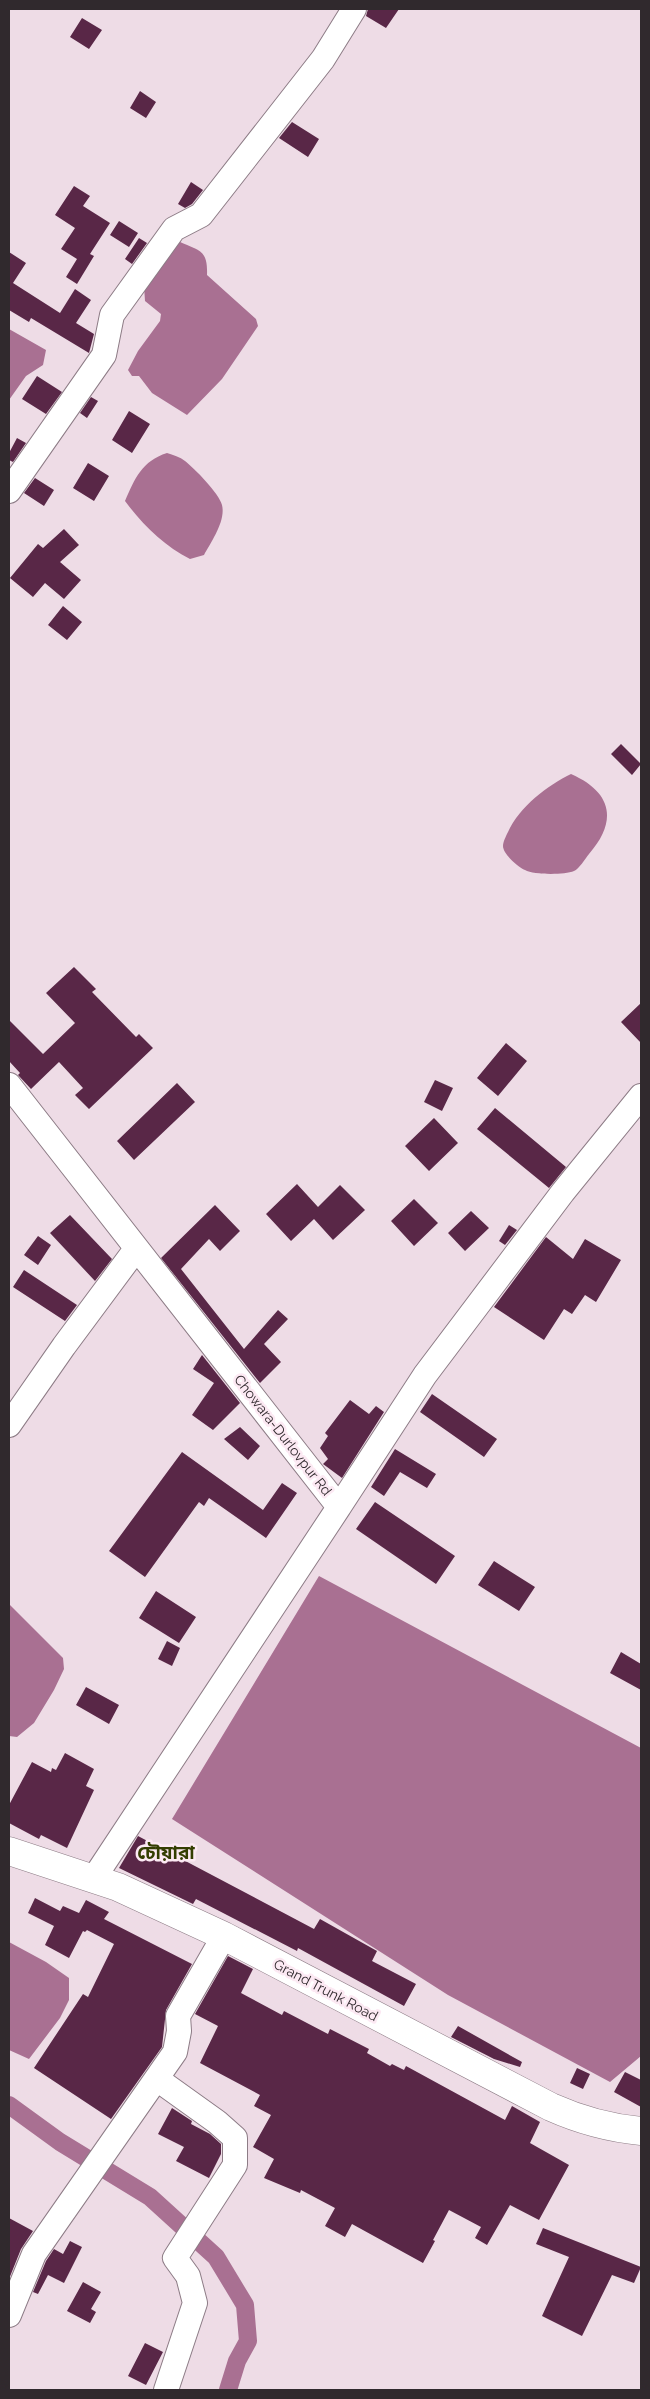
<svg xmlns="http://www.w3.org/2000/svg" width="650" height="2399" viewBox="0 0 650 2399" font-family="Raleway,'Noto Sans Bengali',sans-serif">
  <style>
    .water { fill: #a97092 }
    .lines { fill: none; stroke-linecap: round; stroke-linejoin: round }
    .canal { stroke: #a97092; stroke-width: 18 }
    .building { fill: #592747 }
    .minor-casing { stroke: #8d7c86; stroke-width: 26 }
    .highway-casing { stroke: #8d7c86; stroke-width: 29 }
    .minor { stroke: #fff; stroke-width: 24 }
    .highway { stroke: #fff; stroke-width: 28 }
    .labels { text-anchor: middle; dominant-baseline: central; stroke-width: 5; stroke-linejoin: round; paint-order: stroke }
    .street-label { font-size: 14px; fill: #30292d; stroke: #fce9f3 }
    .district-label { font-size: 19px; font-weight: bold; fill: #343e02; stroke: #fce9f3 }
  </style>
  <rect width="100%" height="100%" fill="#eedce6"/>
  <path class="water" d="M178,241C199,251 208,249 207,275L256,319L258,326L222,379L187,415L152,393L139,376H132L128,370L138,351L160,321L161,314L145,301L144,286Z
    M9,329L46,350L43,365L26,376L9,400Z
    M167,453C173,455 180,457 185,461C194,468 219,493 222,505C226,521 211,542 204,555L190,559C164,546 142,524 125,501C135,478 142,461 167,453Z
    M571,774C612,792 618,821 589,854C585,859 579,869 574,871C564,875 534,875 525,870C518,867 503,854 503,846C503,842 506,836 508,832C520,806 547,786 571,774Z
    M319,1576L641,1748V2056L610,2082L448,1995L172,1819Z
    M9,1604L63,1658L64,1669L54,1690L34,1723L17,1737L9,1736Z
    M9,1942L46,1962L69,1978V2000L60,2018L29,2059L9,2050Z"/>
  <g class="lines">
    <path class="canal" d="M9,2105L60,2142L150,2197L216,2257L245,2305L248,2341L237,2361L228,2390"/>
  </g>
  <path class="building" d="M368,9H399L386,28L366,16Z
    M82,18L102,30L89,49L70,37Z
    M140,91L156,102L146,118L130,108Z
    M292,122L319,139L308,157L279,138Z
    M191,182L203,190L192,204L185,208L178,204Z
    M74,186L90,196L83,206L110,223L90,254L94,256L77,284L66,277L77,259L61,249L75,228L55,215Z
    M119,221L138,233L129,247L110,235Z
    M139,238L147,243L132,264L125,259Z
    M9,252L26,263L13,283L60,313L75,289L91,300L76,323L94,334L89,353L31,318L29,322L9,310Z
    M37,376L62,392L46,414L22,399Z
    M91,397L98,401L87,418L80,413Z
    M129,411L150,424L132,453L112,440Z
    M17,438L26,443L13,462L9,460V453Z
    M88,463L109,476L94,501L73,488Z
    M35,478L54,490L44,506L24,493Z
    M64,529L79,545L60,562L81,580L64,599L45,583L33,597L10,578L38,544L43,548Z
    M63,606L82,622L67,640L48,625Z
    M621,744L641,764L632,775L611,754Z
    M74,967L96,989L92,992L136,1037L139,1034L153,1048L89,1109L75,1095L83,1088L59,1062L31,1089L18,1075L20,1073L9,1061V1020L43,1054L75,1023L46,993Z
    M641,1003V1043L621,1022Z
    M506,1043L527,1061L498,1096L477,1078Z
    M435,1080L453,1088L442,1111L424,1102Z
    M177,1083L195,1102L134,1160L117,1141Z
    M495,1108L566,1167L549,1188L477,1129Z
    M434,1118L458,1143L429,1171L405,1146Z
    M297,1184L318,1207L340,1185L365,1210L333,1240L314,1219L291,1241L266,1214Z
    M414,1199L438,1223L414,1246L391,1221Z
    M215,1205L240,1231L220,1251L209,1239L181,1269L244,1349L278,1310L288,1319L264,1344L281,1362L260,1383L161,1258Z
    M471,1211L489,1228L465,1251L448,1233Z
    M70,1215L112,1259L95,1281L50,1233Z
    M509,1225L517,1230L505,1245L499,1241Z
    M38,1236L51,1245L38,1265L24,1255Z
    M546,1237L573,1259L585,1239L621,1260L596,1302L585,1295L572,1314L564,1309L544,1340L494,1307Z
    M24,1270L77,1305L65,1321L13,1287Z
    M202,1355L240,1403L213,1430L192,1415L214,1383L193,1369Z
    M432,1394L497,1439L484,1457L420,1412Z
    M350,1400L369,1414L376,1406L384,1412L342,1478L323,1464L328,1459L320,1448L328,1436L325,1433Z
    M240,1427L260,1446L248,1460L224,1439Z
    M395,1449L436,1474L427,1488L400,1472L384,1496L371,1487Z
    M182,1452L263,1510L282,1483L297,1493L266,1538L209,1498L204,1506L199,1502L145,1577L109,1551Z
    M375,1502L455,1556L436,1584L356,1529Z
    M494,1561L535,1587L519,1611L478,1585Z
    M156,1591L196,1617L179,1643L139,1618Z
    M167,1641L180,1648L172,1666L158,1659Z
    M621,1652L641,1664V1690L610,1673Z
    M86,1687L119,1705L109,1724L76,1705Z
    M65,1753L94,1769L86,1786L94,1790L67,1848L41,1835L39,1839L9,1823V1805L32,1762L51,1772L52,1768L56,1770Z
    M138,1836L314,1929L320,1919L377,1951L372,1961L416,1984L404,2006L298,1948L297,1951L196,1899L193,1904L119,1868Z
    M35,1898L60,1911L63,1906L79,1913L86,1900L109,1912L104,1919L192,1964L166,2010L162,2047L111,2119L34,2068L83,1994L88,1997L114,1944L87,1930L85,1932L83,1931L69,1958L45,1945L54,1926L28,1913Z
    M228,1956L253,1969L241,1993L282,2015L284,2011L328,2034L330,2029L369,2049L367,2053L390,2066L392,2064L404,2070L406,2066L505,2120L512,2106L540,2122L530,2143L569,2165L539,2220L510,2205L487,2245L475,2238L481,2227L449,2210L433,2240L435,2241L423,2263L352,2224L345,2237L325,2226L335,2208L301,2190L300,2193L264,2178L274,2159L253,2147L271,2115L254,2106L260,2095L200,2063L218,2026L195,2014Z
    M458,2026L522,2062L520,2067L494,2059L451,2037Z
    M577,2068L590,2074L583,2089L570,2083Z
    M625,2072L641,2080V2107L614,2092Z
    M172,2108L192,2121L191,2124L210,2134L221,2144V2154L209,2178L176,2161L184,2147L158,2134Z
    M9,2218L33,2231L21,2249L9,2279Z
    M543,2228L641,2267L634,2283L612,2275L582,2336L542,2316L569,2257L536,2244Z
    M70,2241L82,2247L64,2283L48,2275L38,2294L33,2292L46,2261L54,2249L63,2254Z
    M83,2282L101,2292L91,2309L96,2312L90,2323L67,2311Z
    M145,2343L163,2352L146,2385L128,2376Z"/>
  <g class="lines">
    <defs>
      <path id="minor" d="M9,491L104,355L112,315L174,229L201,215L323,59L354,9
        M9,1085L339,1507L94,1878
        M9,1425L64,1346L136,1249
        M339,1507L425,1375L563,1192L641,1096
        M157,2079L217,2122L235,2138V2165L175,2258L188,2276L195,2303L166,2390
        M9,2315L34,2254L175,2052L179,2031L178,2016L224,1936"/>
      <path id="highway" d="M9,1851L118,1887L224,1936L551,2107C580,2120 609,2128 641,2131"/>
    </defs>
    <use href="#minor" class="minor-casing"/>
    <use href="#highway" class="highway-casing"/>
    <use href="#minor" class="minor"/>
    <use href="#highway" class="highway"/>
  </g>
  <g class="labels">
    <g class="street-label">
      <text transform="translate(283 1435) rotate(52)">Chowara-Durlovpur Rd</text>
      <text transform="translate(326 1990) rotate(28)">Grand Trunk Road</text>
    </g>
    <g class="district-label">
      <text x="166" y="1852">চৌয়ারা</text>
    </g>
  </g>
  <rect width="650" height="2399" fill="none" stroke="#30292d" stroke-width="20"/>
</svg>
